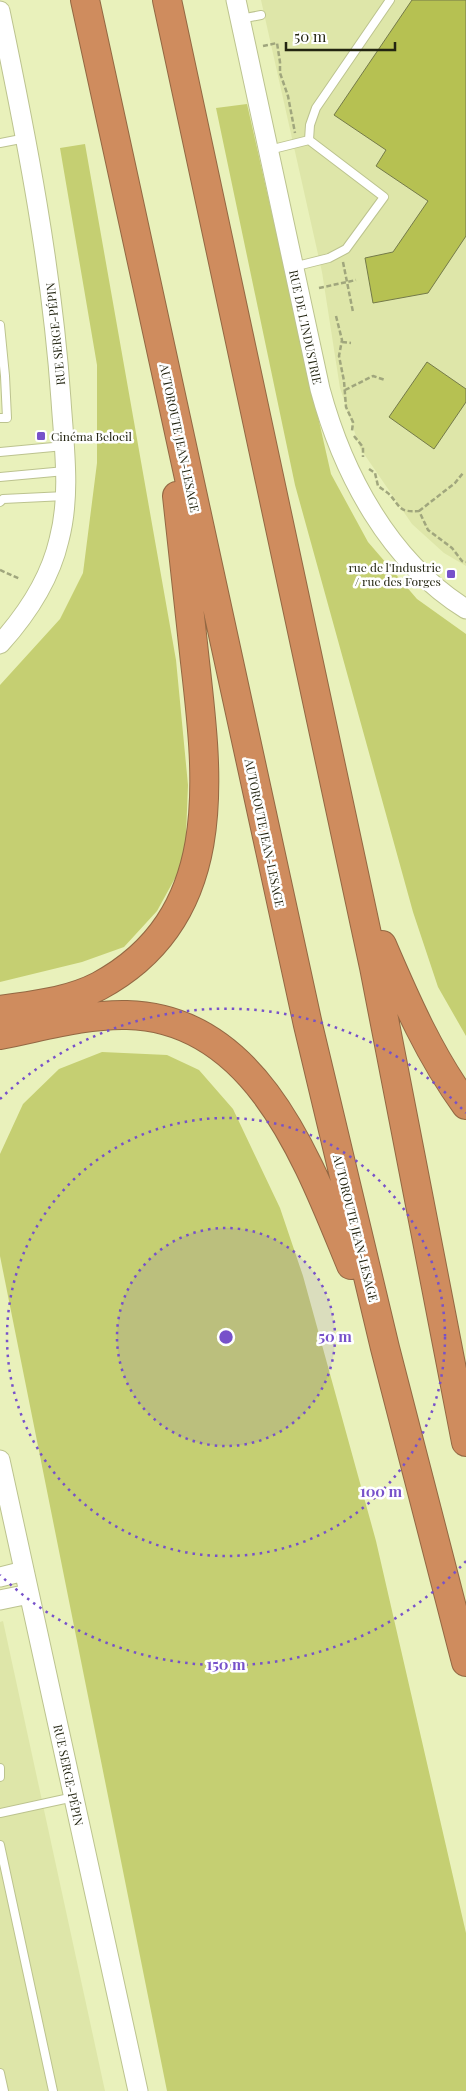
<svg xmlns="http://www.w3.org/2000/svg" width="466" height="2091" viewBox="0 0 466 2091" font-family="'Playfair Display',serif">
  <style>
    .built { fill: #dee6a9 }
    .green { fill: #c5cf72 }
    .building { fill: #b6c152; stroke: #747a49 }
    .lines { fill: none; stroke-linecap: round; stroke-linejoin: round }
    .service-casing { stroke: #bcc38f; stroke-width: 10 }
    .tertiary-casing { stroke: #bcc38f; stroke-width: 21 }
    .motorway-casing { stroke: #936843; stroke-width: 30 }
    .path { stroke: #a0a67d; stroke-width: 2.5; stroke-dasharray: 5 2.5; stroke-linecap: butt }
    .service { stroke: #fff; stroke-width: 8 }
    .tertiary { stroke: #fff; stroke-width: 19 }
    .motorway { stroke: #cf8c5e; stroke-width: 28 }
    .ring { fill: none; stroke: #7751ca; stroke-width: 2.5; stroke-dasharray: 2.5 5 }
    .poi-dot { fill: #7751ca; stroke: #fff; stroke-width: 2 }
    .labels { text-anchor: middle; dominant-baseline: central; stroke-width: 5; stroke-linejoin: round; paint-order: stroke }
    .street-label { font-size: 12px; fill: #232511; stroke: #fff }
    .poi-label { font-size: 12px; fill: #232511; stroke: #fff; text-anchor: start }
    .centre { fill: #7751ca; stroke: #fff; stroke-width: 2.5 }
    .ring-label { font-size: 15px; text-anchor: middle; font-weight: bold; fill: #7751ca; stroke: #fff; stroke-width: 5; stroke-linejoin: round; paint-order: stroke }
  </style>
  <rect width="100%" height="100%" fill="#e9f1bb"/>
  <path class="built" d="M261,0H466V566L444,553L412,524L360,448L340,388L322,272Z
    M3,1621L105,2091H0V1622Z"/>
  <path class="green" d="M247,104L331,474L368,542L417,599L466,634V1036L438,987L413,912L295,485L216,108Z
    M85,144L176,660L188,785L185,860L157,911L124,947L82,962L0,982V685L60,619L83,573L97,463V365L60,148Z
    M102,1052L167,1055L199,1070L233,1109L280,1208L303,1276L376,1541L466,1933V2091H167L0,1256V1154L23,1104L59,1069Z"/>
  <path class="building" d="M412,0H466V236L428,293L373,303L365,258L393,252L428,201L376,166L386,150L334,115Z
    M427,362L466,389V402L434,449L389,417Z"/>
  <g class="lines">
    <defs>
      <path id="service" d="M240,19L261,15
        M309,140L310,125L316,108L390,0
        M0,143L26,138
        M269,150L309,140L384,197L346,249L329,258L293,267
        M0,325L5,376L7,418H0
        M0,452L64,446
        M0,477L65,471
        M0,502L3,499L65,496
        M0,1768V1777
        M0,1813L74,1797
        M0,1845L53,2091
        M0,2073L4,2091"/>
      <path id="tertiary" d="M236,0L320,389C343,474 389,561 466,609
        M0,11C27,140 52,269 61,400C64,446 71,495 59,540C50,579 27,614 0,644
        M0,1460L138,2091
        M0,1577L24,1571
        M0,1600L29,1594"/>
      <path id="motorway" d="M85,0L308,1025L385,1348L466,1662
        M167,0L374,967L466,1442
        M382,945C406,1001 430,1056 466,1105
        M0,1010C33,1005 68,1002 99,986C225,918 209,782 195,662C189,607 183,551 177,496
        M0,1035C42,1027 84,1014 127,1015C258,1018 309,1164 351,1265"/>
    </defs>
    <use href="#service" class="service-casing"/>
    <use href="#tertiary" class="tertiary-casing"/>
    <use href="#motorway" class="motorway-casing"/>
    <path class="path" d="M263,46L277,43L280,62V73L288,96L295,133
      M343,262L353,312
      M319,288L356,280
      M336,316L342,340L339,356L344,381L346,407L353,422L352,431
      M342,342L351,343
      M345,390L373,376L385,380
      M354,436L363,447V457
      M369,469L375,473L378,486C382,489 387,492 390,495C402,509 399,512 419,511L428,530L452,548L462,561L466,562
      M419,511L455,483L463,473
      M0,570L20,579"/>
    <use href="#service" class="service"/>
    <use href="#tertiary" class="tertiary"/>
    <use href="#motorway" class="motorway"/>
  </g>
  <circle cx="226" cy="1337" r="109" fill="#7751ca" fill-opacity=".12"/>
  <g class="ring">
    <circle cx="226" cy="1337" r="109"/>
    <circle cx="226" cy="1337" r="219"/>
    <path d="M466 1561A328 328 0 0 1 0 1575M0 1099A328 328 0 0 1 466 1113"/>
  </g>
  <g class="poi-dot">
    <rect x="36" y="431" width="10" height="10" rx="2.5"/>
    <rect x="446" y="569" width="10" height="10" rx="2.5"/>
  </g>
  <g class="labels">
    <g class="street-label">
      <text transform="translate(306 327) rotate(78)">RUE DE L'INDUSTRIE</text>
      <text transform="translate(55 334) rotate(-96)">RUE SERGE-PÉPIN</text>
      <text transform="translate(180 438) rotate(78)">AUTOROUTE JEAN-LESAGE</text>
      <text transform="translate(265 833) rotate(78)">AUTOROUTE JEAN-LESAGE</text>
      <text transform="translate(356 1228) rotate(76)">AUTOROUTE JEAN-LESAGE</text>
      <text transform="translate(69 1775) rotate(78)">RUE SERGE-PÉPIN</text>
    </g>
    <g class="poi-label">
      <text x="51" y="436">Cinéma Beloeil</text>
      <text x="441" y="567" text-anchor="end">rue de l'Industrie<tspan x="441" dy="14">/ rue des Forges</tspan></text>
    </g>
  </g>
  <circle cx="226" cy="1337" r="8" class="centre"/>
  <g class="ring-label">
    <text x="335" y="1342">50 m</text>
    <text x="381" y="1497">100 m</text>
    <text x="226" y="1670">150 m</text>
  </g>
  <path d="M286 42v8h109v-8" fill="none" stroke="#232511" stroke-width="2.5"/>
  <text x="294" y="42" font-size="15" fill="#232511" stroke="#ffffff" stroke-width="4" paint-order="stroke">50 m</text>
</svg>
